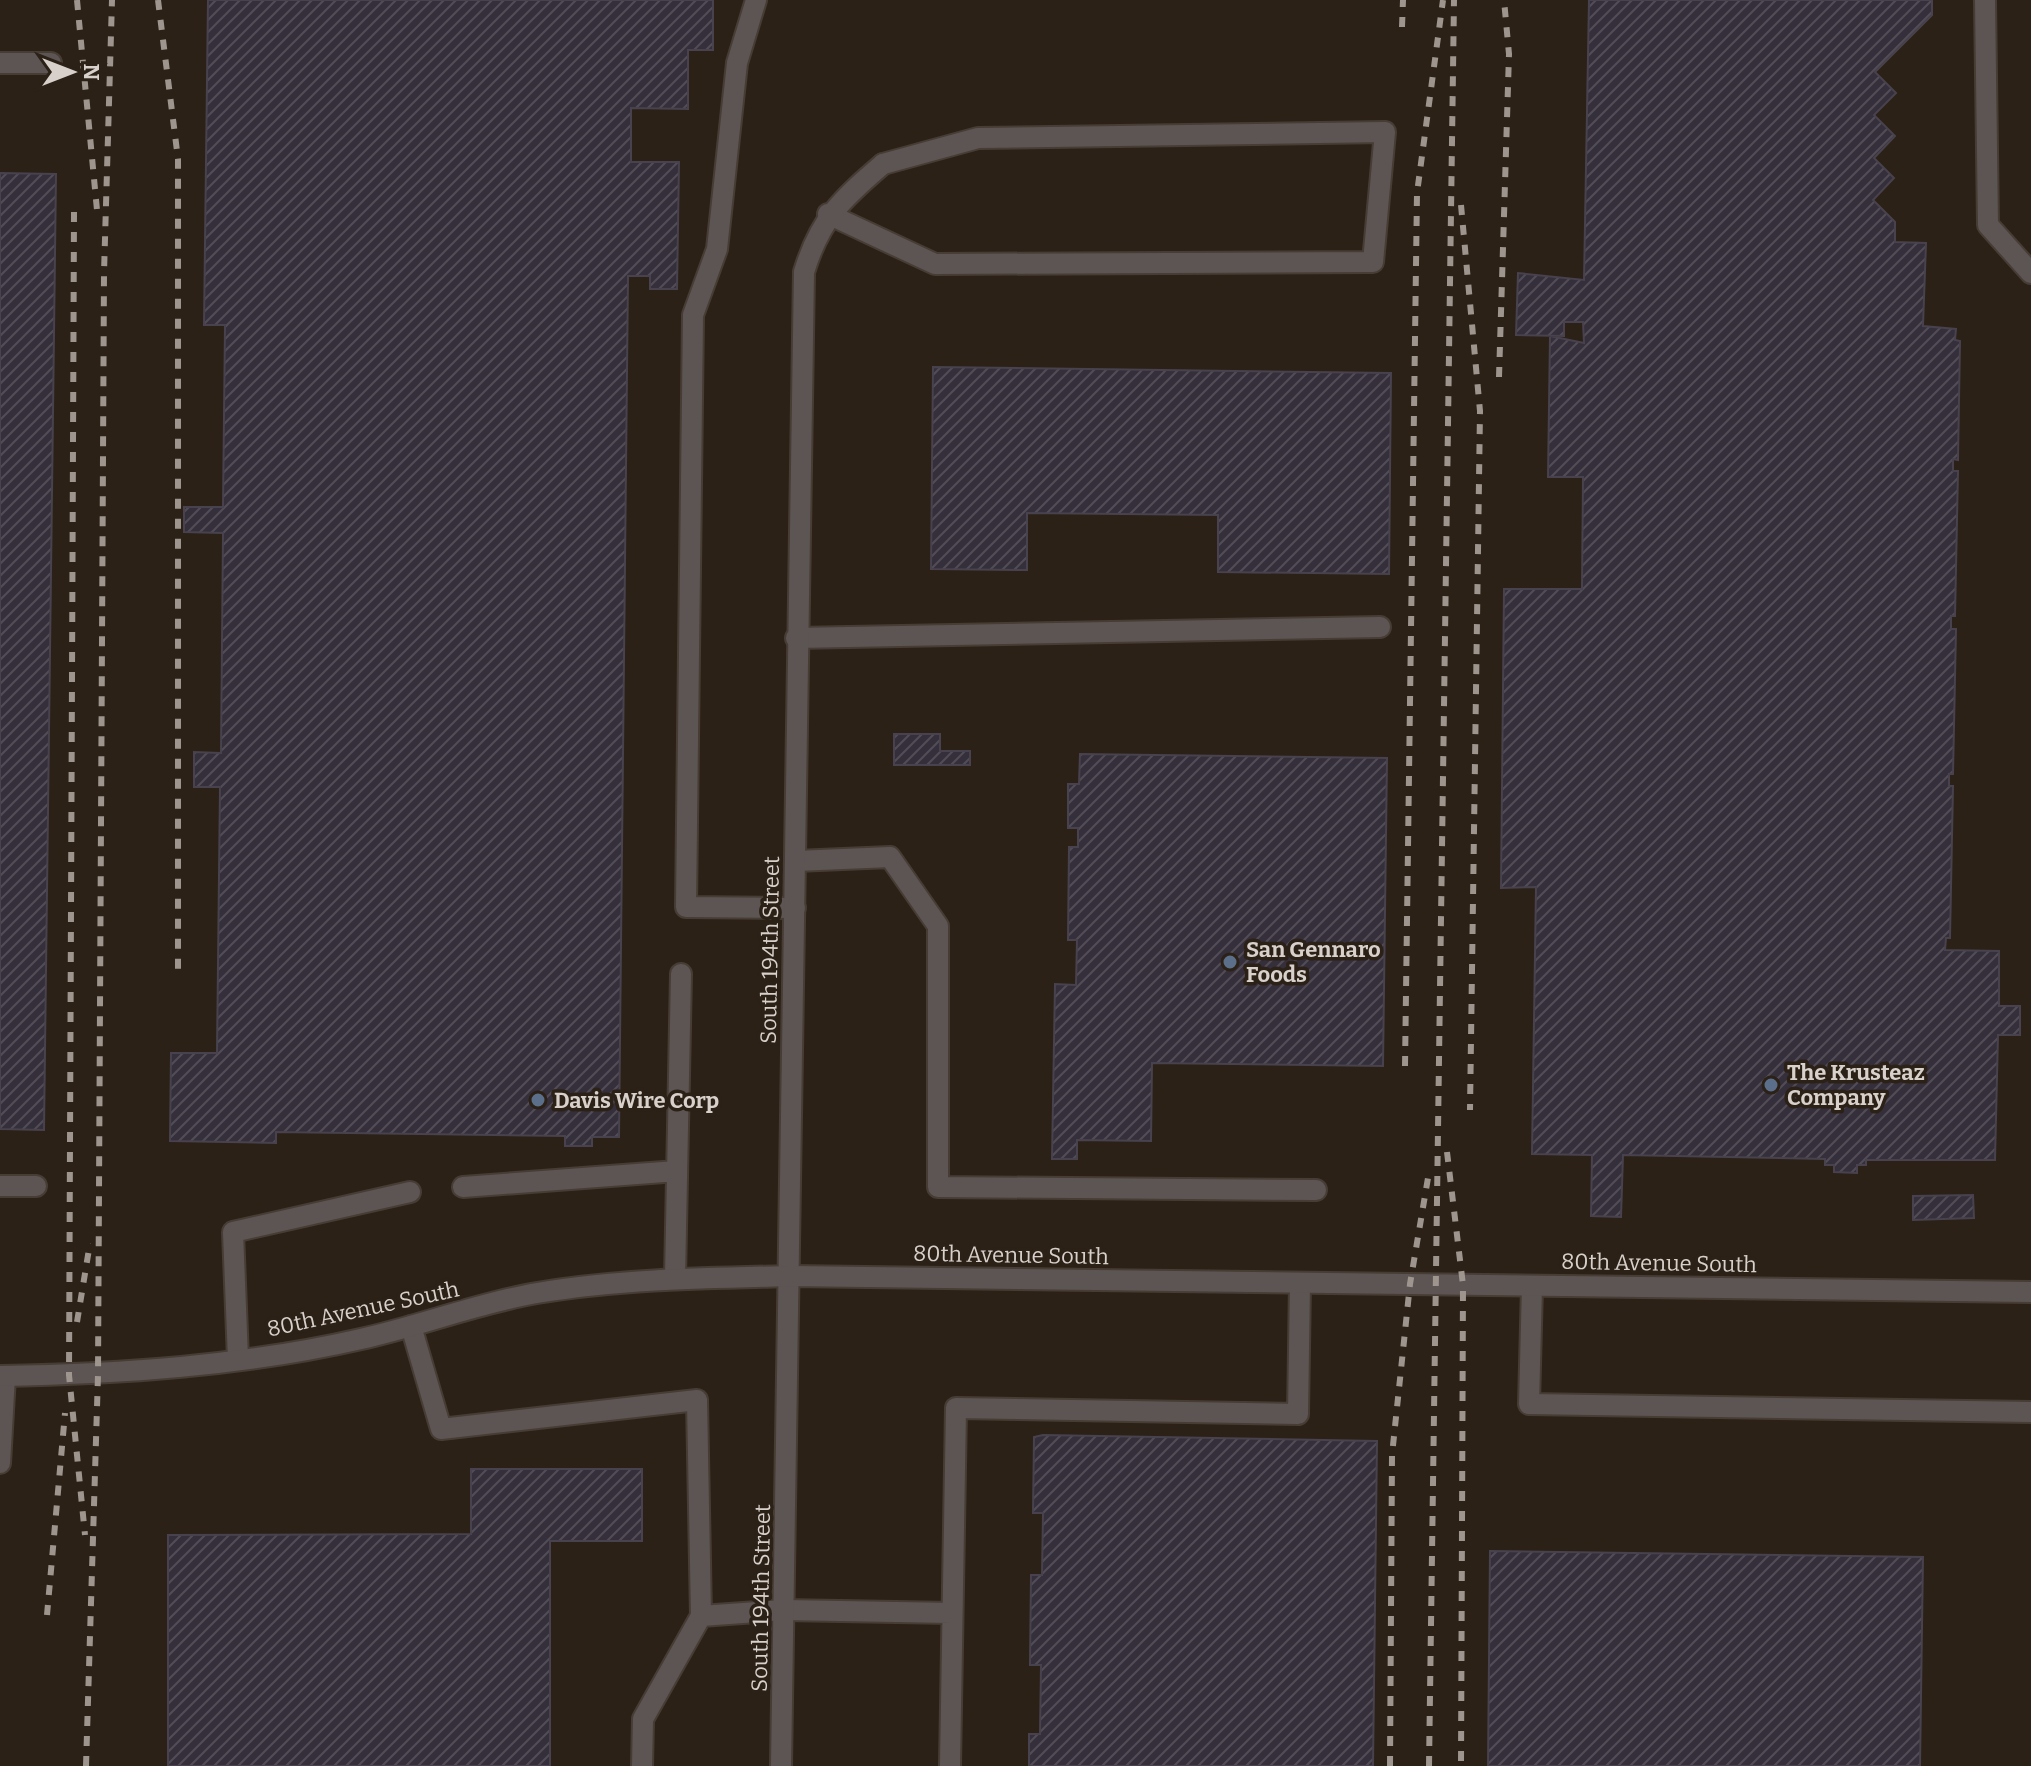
<svg xmlns="http://www.w3.org/2000/svg" width="2031" height="1766" viewBox="0 0 2031 1766" font-family="Bitter,serif">
  <style>
    .building { fill: url(#building-hatch); stroke: #48424e; stroke-width: 2 }
    .lines { fill: none; stroke-linecap: round; stroke-linejoin: round }
    .service-casing { stroke: #473d34; stroke-width: 24 }
    .minor-casing { stroke: #473d34; stroke-width: 24 }
    .tertiary-casing { stroke: #473d34; stroke-width: 24 }
    .service { stroke: #5c5553; stroke-width: 20 }
    .minor { stroke: #5c5553; stroke-width: 20 }
    .tertiary { stroke: #5c5553; stroke-width: 20 }
    .rail { stroke: #9e968e; stroke-width: 6; stroke-dasharray: 10 10; stroke-linecap: butt }
    .service-dot { fill: #5c6f8a; stroke: #2b2117; stroke-width: 3 }
    .labels { text-anchor: middle; dominant-baseline: central; stroke-width: 7; stroke-linejoin: round; paint-order: stroke }
    .poi-label { font-size: 22px; font-weight: bold; fill: #d8d1cb; stroke: #2b2117; text-anchor: start }
    .street-label { font-size: 22px; fill: #d8d1cb; stroke: #2b2117 }
  </style>
  <defs>
    <pattern id="building-hatch" width="6" height="6" patternUnits="userSpaceOnUse" patternTransform="scale(2)"><rect width="6" height="6" fill="#352f3b"/><path d="M-1 1l2-2M0 6l6-6M5 7l2-2" fill="none" stroke="#524c56"/></pattern>
  </defs>
  <rect width="100%" height="100%" fill="#2b2117"/>
  <path class="building" d="M208,0H713V50H688V109L631,108V162H679L677,289H650V276H628L619,1137H592V1146H565V1136L276,1132V1143L170,1141L171,1053H217L220,787H194V752L221,753L223,533L184,532V507H223L225,325H204Z
    M1589,0H1932V15L1875,72L1896,93L1874,115L1895,136L1874,158L1894,178L1873,200L1895,222V242L1926,243L1923,326L1956,329L1955,340L1960,341L1958,460L1953,459V471H1958L1955,616H1951V629H1956L1953,774H1949V786H1953L1950,938H1946L1945,950L1999,951V1006H2020V1035H1998L1995,1160H1866V1165H1857V1173L1834,1172V1165H1825V1159L1623,1155L1621,1217L1591,1216L1592,1155L1532,1154L1536,887L1501,888L1504,589H1582L1583,477H1548L1550,336L1584,343L1583,322H1564V336L1516,335L1518,273L1584,280Z
    M0,173L56,174L44,1130L0,1129Z
    M933,367L1391,373L1389,574L1218,572V515L1027,513V570L931,569Z
    M894,734H940V751H970V765H894Z
    M1080,754L1387,758L1383,1066L1152,1063L1151,1141L1077,1140V1159H1052L1055,984L1076,985L1077,940H1068L1069,847H1078V828H1068V784H1079Z
    M1973,1195L1974,1218L1913,1220V1196Z
    M1043,1435L1377,1441L1373,1766H1029V1734H1040L1041,1665H1030L1031,1575H1042L1043,1513H1033L1034,1437Z
    M471,1469H642V1541H550V1766H168V1535L471,1534Z
    M1490,1551L1923,1557L1920,1766H1488Z"/>
  <g class="lines">
    <defs>
      <path id="service" d="M756,0L737,63L717,249L693,315L686,907L795,908
        M1985,0L1988,225L2031,273
        M0,63H51
        M828,214L935,264L1373,262L1385,132L978,138L883,164
        M796,638L1380,627
        M796,861L890,857L938,926V1187L1316,1190
        M0,1186H36
        M463,1187L677,1171
        M675,1279L681,974
        M1532,1286L1529,1404L2031,1412
        M411,1326L441,1429L697,1400L701,1616L784,1610L952,1613
        M238,1359L233,1232L410,1192
        M0,1463L5,1376
        M642,1766L643,1719L701,1616
        M950,1766L956,1408L1298,1414L1300,1283"/>
      <path id="minor" d="M781,1766L804,272C820,219 842,199 883,164"/>
      <path id="tertiary" d="M0,1376C120,1374 243,1366 361,1339C420,1326 478,1303 537,1293C621,1279 706,1278 791,1276L2031,1292"/>
    </defs>
    <use href="#service" class="service-casing"/>
    <use href="#minor" class="minor-casing"/>
    <use href="#tertiary" class="tertiary-casing"/>
    <use href="#service" class="service"/>
    <use href="#minor" class="minor"/>
    <use href="#tertiary" class="tertiary"/>
    <path class="rail" d="M77,0L97,210
      M158,0L178,159V972
      M1402,27L1403,0
      M1461,205L1480,411L1470,1110
      M74,212L69,1375L85,1535
      M1499,377L1509,54L1504,0
      M1405,1066L1417,193L1443,0
      M1447,1152L1463,1285L1461,1766
      M77,1322L90,1243
      M47,1615L65,1413
      M86,1766L98,1375L104,273L112,0
      M1390,1766L1392,1455L1410,1284L1429,1172
      M1429,1766L1454,0"/>
  </g>
  <g class="service-dot">
    <circle cx="1230" cy="962" r="8"/>
    <circle cx="1771" cy="1085" r="8"/>
    <circle cx="538" cy="1100" r="8"/>
  </g>
  <g class="labels">
    <g class="poi-label">
      <text x="1246" y="949">San Gennaro<tspan x="1246" dy="25">Foods</tspan></text>
      <text x="1787" y="1072">The Krusteaz<tspan x="1787" dy="25">Company</tspan></text>
      <text x="554" y="1100">Davis Wire Corp</text>
    </g>
    <g class="street-label">
      <text transform="translate(770 950) rotate(-89)">South 194th Street</text>
      <text transform="translate(1011 1255) rotate(1)">80th Avenue South</text>
      <text transform="translate(1659 1263) rotate(1)">80th Avenue South</text>
      <text transform="translate(363 1309) rotate(-12)">80th Avenue South</text>
      <text transform="translate(761 1598) rotate(-89)">South 194th Street</text>
    </g>
  </g>
  <g transform="translate(72 72) rotate(90)" stroke="#2b2117" stroke-width="6" paint-order="stroke">
  <path d="M0-6L14 30L0 20L-14 30Z" fill="#d8d1cb"/>
  <text y="-12" font-size="22" font-weight="bold" text-anchor="middle" fill="#d8d1cb">N</text>
  </g>
</svg>
